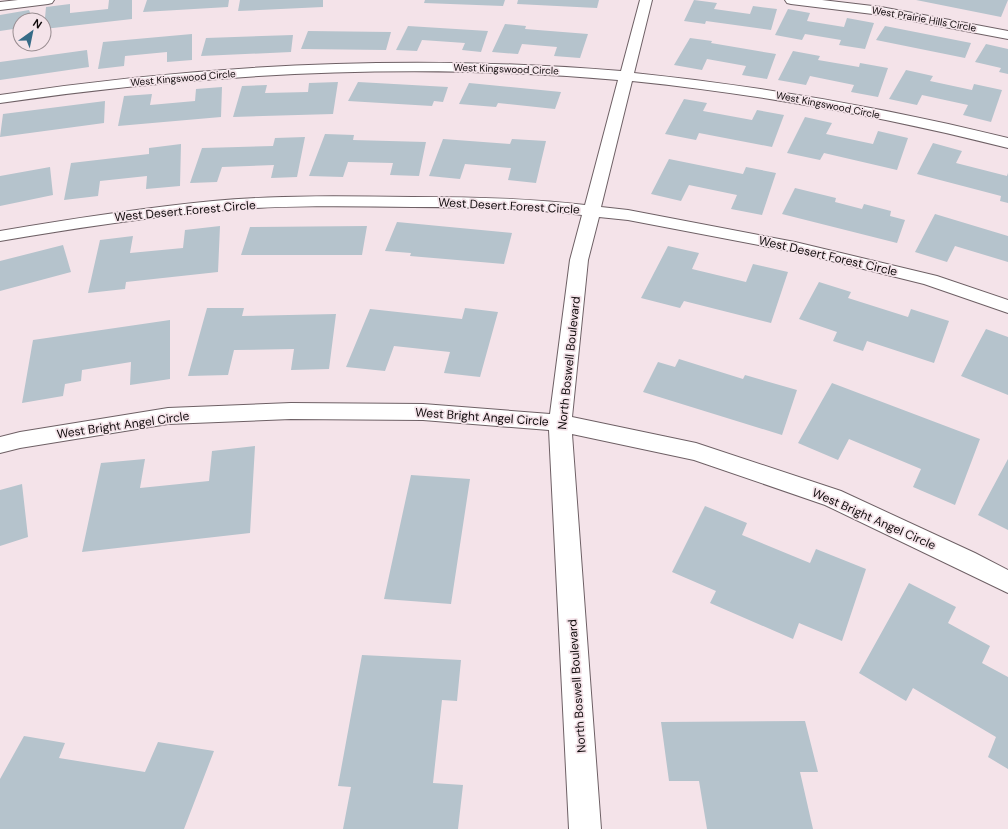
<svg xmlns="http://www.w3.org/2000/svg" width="1008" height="829" viewBox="0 0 1008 829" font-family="'DM Sans',sans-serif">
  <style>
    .building { fill: #b5c3cc }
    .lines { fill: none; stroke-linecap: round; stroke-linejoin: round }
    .minor-casing { stroke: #6e6065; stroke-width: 2 }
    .minor { fill: #fff; fill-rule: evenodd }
    .labels { text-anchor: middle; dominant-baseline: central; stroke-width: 3.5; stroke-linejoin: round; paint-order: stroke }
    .far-street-label { font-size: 10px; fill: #0f0a0b; stroke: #f4e3e9 }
    .street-label { font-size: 12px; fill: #0f0a0b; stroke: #f4e3e9 }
  </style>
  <rect width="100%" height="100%" fill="#f4e3e9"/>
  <path class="building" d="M109,0H132V19L44,29L46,7L70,4V13L108,9Z
    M147,0H229L228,7L143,12Z
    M240,0H323V7L238,11Z
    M425,0H505L503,6L424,3Z
    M518,0H599L597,8L517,4Z
    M694,0L717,3L714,9L750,14L753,6L777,9L771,30L706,21L705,24L684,21Z
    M916,0H1008L1001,17Z
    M788,9L810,13L807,21L844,27L847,18L874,23L865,49L839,45L841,40L805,34L802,40L775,35Z
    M29,10L33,20H20V28L0,31V15Z
    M505,24L526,26L525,29L588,34L580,58L554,56L557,47L522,44L518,54L492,52Z
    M408,26L488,31L481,52L462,50L465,43L422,40L417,51L396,50Z
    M885,26L971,43L965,58L876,40Z
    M308,31L391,32L386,50L301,49Z
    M192,34V60L167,62V52L125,56L124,66L98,69L103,42Z
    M293,35L291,52L201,56L206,38Z
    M690,38L712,41L711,43L776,54L767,79L742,75L746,66L707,59L702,70L674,65Z
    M986,44L1008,49V74L999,72L1001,68L975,62Z
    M87,50L89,67L0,80V62Z
    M793,51L820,56L818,60L859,67L860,63L888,68L878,97L851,92L854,85L810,76L806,85L778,80Z
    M906,70L933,76L930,81L972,90L974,84L1002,90L991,122L963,115L968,105L922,95L917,105L889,99Z
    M338,82L333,114L233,117L242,86L267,85L265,93L308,92L309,83Z
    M358,82L448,87L443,102L434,101L432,106L348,101Z
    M469,83L561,92L555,109L498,103L496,107L459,104Z
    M222,87L221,117L118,126L124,96L152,94L150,105L195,101L196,89Z
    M684,99L707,103L703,111L752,120L757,110L784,115L772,147L699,133L696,140L665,134Z
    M105,101L104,123L0,137L3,114Z
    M805,117L832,123L826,134L873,144L878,131L908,138L897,170L824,153L820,160L787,153Z
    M325,134L354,135L353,140L426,142L419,176L390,175L393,163L348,162L343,177L309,176Z
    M305,137L297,177L271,178L274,165L222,167L217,182L190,183L202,148L273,146L275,138Z
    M443,139L510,144L512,139L546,141L536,183L508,180L511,168L465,164L460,179L429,176Z
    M933,143L962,151L956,163L1007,176L1008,173V203L1000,201L1001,196L917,174Z
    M181,144L180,186L146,189L147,176L100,181L98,196L64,200L71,163L149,154V148Z
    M669,159L743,174L746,167L776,173L762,215L731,209L737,195L689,185L681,201L651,194Z
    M50,167L53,195L0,206V176Z
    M795,188L836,198L835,202L862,209L864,204L891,211L890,216L905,220L897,243L782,214Z
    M935,214L1008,236V262L955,246L947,262L915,252Z
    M397,222L512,233L504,264L410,256L411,253L385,251Z
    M220,226L218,272L126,282L125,289L88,293L100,240L133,236L130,253L183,248L185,230Z
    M367,226L362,255H241L250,227Z
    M63,245L71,272L0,291V261Z
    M668,246L699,253L692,269L746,282L753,264L788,272L771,323L684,301L680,308L641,298Z
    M819,282L851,292L848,298L908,317L911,309L949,321L934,363L867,341L863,351L833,341L837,332L799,319Z
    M207,308H244L242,316L336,314L329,369L291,370L294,349L234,350L228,375L188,376Z
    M465,308L498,312L480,377L444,373L450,352L394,346L385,371L346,367L370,309L462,319Z
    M170,320V379L130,385L131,362L82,370L81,381L65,384L63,396L22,403L33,340Z
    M986,329L1008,337V395L961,376Z
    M679,359L743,379L745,375L797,390L782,435L643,392L658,362L675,367Z
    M832,383L980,439L955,505L913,487L921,469L849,439L838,460L798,443Z
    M255,446L250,533L82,552L101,463L145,459L140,488L209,481L212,451Z
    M1008,459V530L978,515Z
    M411,475L470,479L451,604L384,599Z
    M22,484L28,537L0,546V490Z
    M705,506L747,523L742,535L810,563L816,549L866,569L842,641L799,623L793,639L710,603L716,591L672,572Z
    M909,583L956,607L948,623L990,646L982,663L1008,677V769L988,757L996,737L913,688L906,701L859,673Z
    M362,655L461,660L457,701L442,700L433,783L463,785L458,829H343L351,787L338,786Z
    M805,721L818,772H800L813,829H707L699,781H669L661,722Z
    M24,736L65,743L59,758L145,772L158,742L214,751L184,829H0V779Z"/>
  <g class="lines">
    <defs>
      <path id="minor" d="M18,0H54L52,3L48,4L0,10V2Z
        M640,0H652L634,73C760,86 886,108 1008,138V148C885,117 759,94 632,81L601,207L628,210L795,242L937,276L1008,300V313L924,284L795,252L628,220L599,217L588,260L572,417L696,443L841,491L975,553L1008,570V593L825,505L694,460L572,434L601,829H569L549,430L423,420L291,419L168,424L20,448L0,453V437L20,432L168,408L291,403L423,404L550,414L570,260L582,215C526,208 469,207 413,207C346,206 279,205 213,211C141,218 71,229 0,241V231C71,219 141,208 213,201C279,195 346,196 412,197C470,197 528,198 585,205L618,80C413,62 204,73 0,103V95C205,64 414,54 621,71Z
        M785,0H822L881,7L1008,31V39L881,15L791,4L787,3Z"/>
    </defs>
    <use href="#minor" class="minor-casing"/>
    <use href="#minor" class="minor"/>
  </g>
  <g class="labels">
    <g class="far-street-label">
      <text transform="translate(924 19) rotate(10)">West Prairie Hills Circle</text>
      <text transform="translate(506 69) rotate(2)">West Kingswood Circle</text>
      <text transform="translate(183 78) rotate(-5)">West Kingswood Circle</text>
      <text transform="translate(828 105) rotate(11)">West Kingswood Circle</text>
    </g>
    <g class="street-label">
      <text transform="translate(509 206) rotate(3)">West Desert Forest Circle</text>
      <text transform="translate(185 211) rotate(-5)">West Desert Forest Circle</text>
      <text transform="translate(828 256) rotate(13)">West Desert Forest Circle</text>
      <text transform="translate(569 363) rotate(-84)">North Boswell Boulevard</text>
      <text transform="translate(482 417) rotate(4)">West Bright Angel Circle</text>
      <text transform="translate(123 425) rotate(-8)">West Bright Angel Circle</text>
      <text transform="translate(874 519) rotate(24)">West Bright Angel Circle</text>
      <text transform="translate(577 686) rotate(-94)">North Boswell Boulevard</text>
    </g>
  </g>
  <g transform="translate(32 32) rotate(33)"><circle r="19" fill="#f4e3e9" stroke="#988c90"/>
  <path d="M0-3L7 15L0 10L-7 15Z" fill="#366b87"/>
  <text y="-6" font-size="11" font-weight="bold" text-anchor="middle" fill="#0f0a0b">N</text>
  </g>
</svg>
